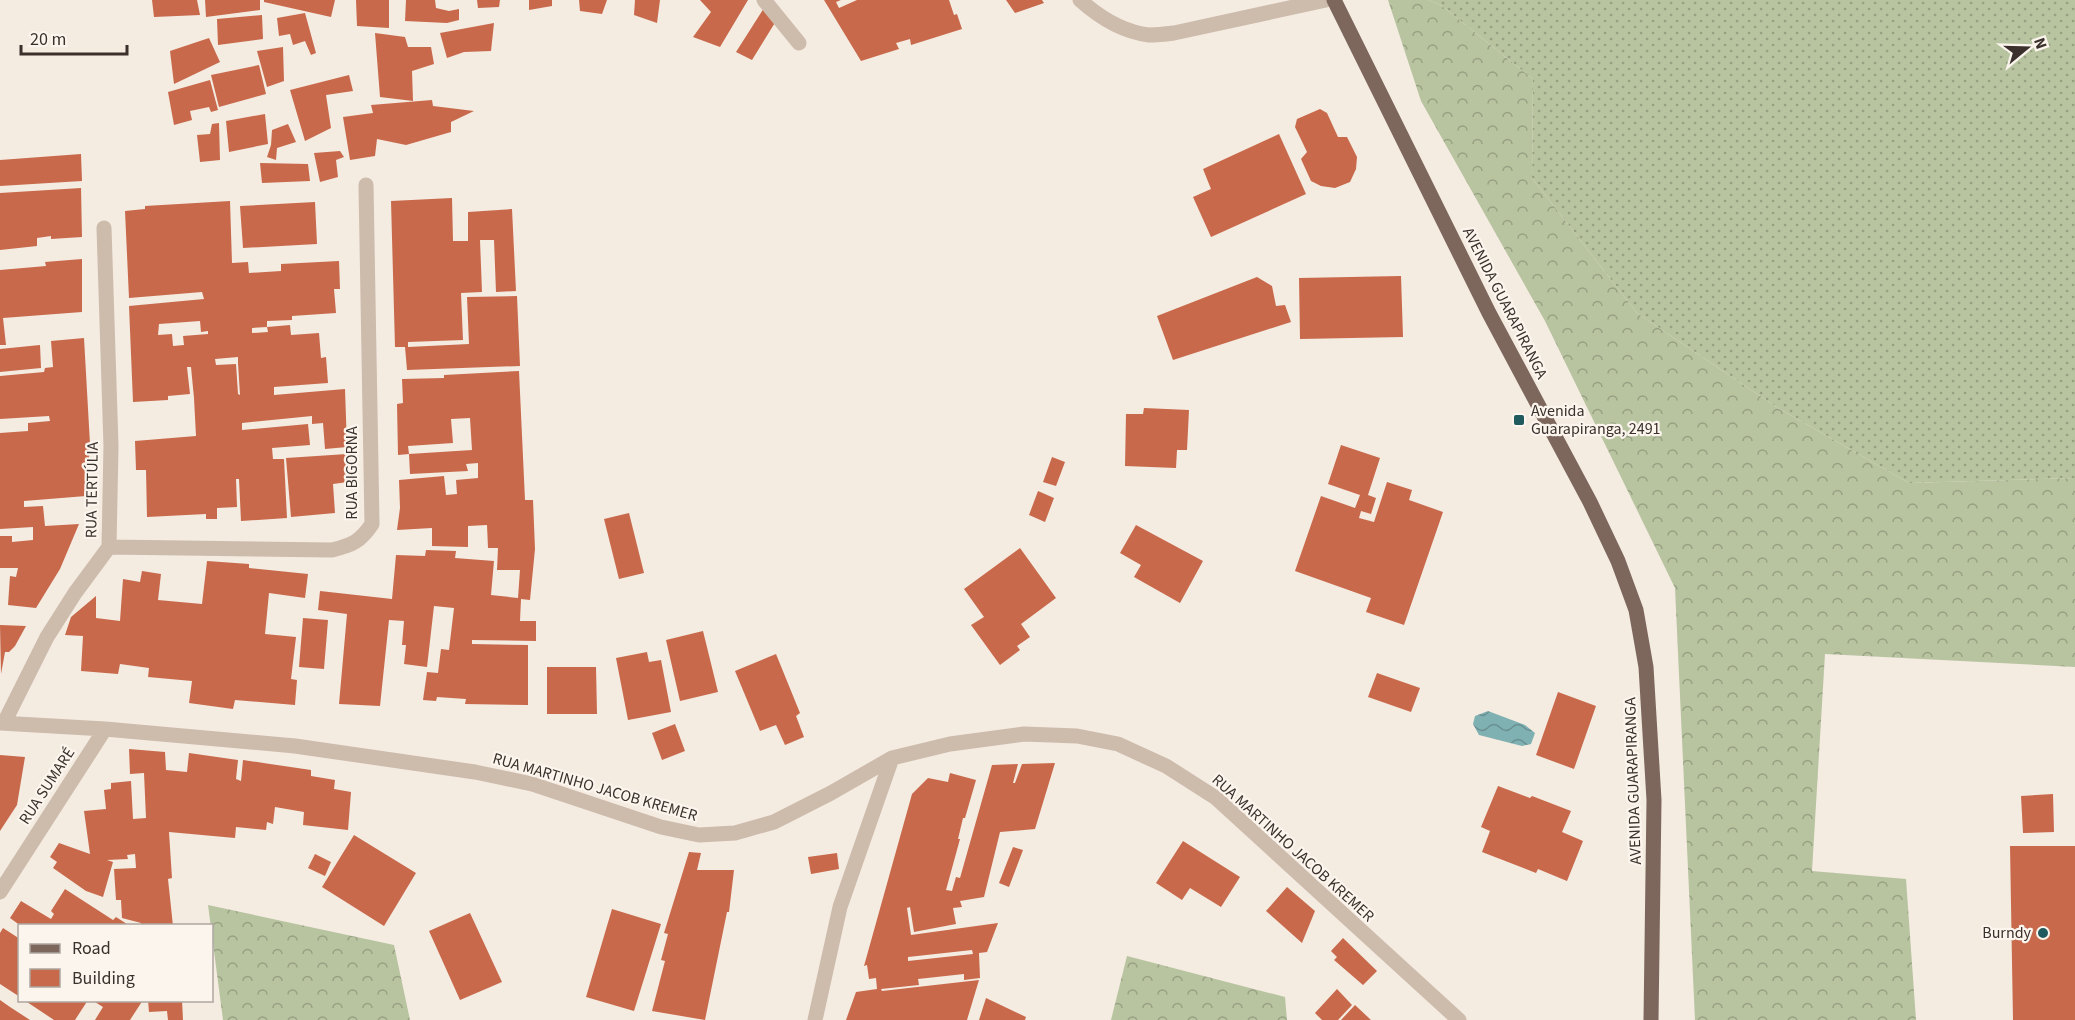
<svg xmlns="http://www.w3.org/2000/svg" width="2075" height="1020" viewBox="0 0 2075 1020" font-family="'Source Sans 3',sans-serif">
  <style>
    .grass { fill: url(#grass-dots) }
    .forest { fill: url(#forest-crowns) }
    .water { fill: url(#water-waves) }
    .building { fill: #c8694b; fill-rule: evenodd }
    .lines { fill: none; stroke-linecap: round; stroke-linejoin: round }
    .minor { stroke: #cdbbac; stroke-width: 15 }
    .major { stroke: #7d675c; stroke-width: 15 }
    .poi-dot { fill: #1f5a5e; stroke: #fbf5ee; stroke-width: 2 }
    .labels { text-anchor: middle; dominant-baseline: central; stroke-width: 4.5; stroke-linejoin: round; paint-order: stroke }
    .street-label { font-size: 16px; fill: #3b302b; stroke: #fbf5ee }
    .poi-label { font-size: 16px; fill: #3b302b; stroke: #fbf5ee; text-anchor: start }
  </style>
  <defs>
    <pattern id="grass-dots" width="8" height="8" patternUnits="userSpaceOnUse" patternTransform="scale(1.5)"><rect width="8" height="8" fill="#b8c4a0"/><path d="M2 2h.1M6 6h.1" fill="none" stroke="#97a083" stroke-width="1.8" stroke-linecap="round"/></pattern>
    <pattern id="forest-crowns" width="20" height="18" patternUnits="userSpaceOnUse" patternTransform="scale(1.5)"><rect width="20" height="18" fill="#b8c4a0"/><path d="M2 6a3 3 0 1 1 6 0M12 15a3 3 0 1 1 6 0" fill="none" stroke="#97a083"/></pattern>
    <pattern id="water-waves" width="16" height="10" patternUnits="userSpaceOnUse" patternTransform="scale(1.5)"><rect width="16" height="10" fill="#7fb0b2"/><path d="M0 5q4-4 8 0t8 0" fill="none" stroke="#699091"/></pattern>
  </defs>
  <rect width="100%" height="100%" fill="#f4ebe1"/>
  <path class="grass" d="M1428,0H2075V478L1909,483L1778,408L1637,313L1532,178L1533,79L1442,6Z"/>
  <path class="forest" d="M1388,0H1428L1442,6L1533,79L1532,178L1637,313L1778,408L1909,483L2075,478V667L1825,654L1812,871L1906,879L1916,1020H1695L1675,588L1545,321L1421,101Z
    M208,905L394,945L410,1020H223Z
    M1127,956L1285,997L1287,1020H1111Z"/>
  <path class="water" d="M1488,711L1525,725L1535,733L1531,744L1522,746L1479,735L1473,724L1475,716Z"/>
  <path class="building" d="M152,0H197L200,15L154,17Z
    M205,0H260V10L206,17Z
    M264,0H335L331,17L264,2Z
    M356,0H389V28L357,26Z
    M406,0H435L436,8L449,11L459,9V20L447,23L405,21Z
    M477,0H500L499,7L478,8Z
    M529,0H552V6L529,10Z
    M579,0H607L602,14L580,11Z
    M635,0H660L657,23L634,15Z
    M700,0H748L720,47L693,37L711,12Z
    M824,0H841L836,2L839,8L857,0H949L954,15L957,14L962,29L911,45L910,39L896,43L899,49L861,61Z
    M1006,0H1042L1044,3L1015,13Z
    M764,8L776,21L752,60L736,52Z
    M305,13L316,53L311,55L305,41L293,45L290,34L279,36L277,18Z
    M262,15L263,39L218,45L217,19Z
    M494,23L491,51L464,52L447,58L440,33Z
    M375,33L405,37L408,47H431L434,64L412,71L413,101L380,97Z
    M209,38L220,62L174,84L170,51Z
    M283,47L284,81L267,87L257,51Z
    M259,65L266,94L219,107L211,75Z
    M349,75L353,91L326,95L331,128L305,141L290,90Z
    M210,80L218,110L211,112L209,107L190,111L192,120L174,125L168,92Z
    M432,100L433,106L474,111L451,122V132L406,145L377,139L375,156L350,160L343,117L373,113L371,105Z
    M1320,109L1327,113L1338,137H1347L1357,157L1356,169L1350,182L1335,188L1321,186L1311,181L1301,159L1307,152L1295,127L1297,119Z
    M265,114L268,144L229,152L226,121Z
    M219,123L220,160L200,162L197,135L210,134L212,124Z
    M288,124L296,142L277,148L276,160L267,157L271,145L272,130Z
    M1279,134L1306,194L1211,237L1193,197L1211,189L1203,169Z
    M340,151L344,157L336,160L338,177L320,182L314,153Z
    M81,154L82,181L0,186V160Z
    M260,163L308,164L310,181L262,183Z
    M81,188L82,237L51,239V236L37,238V246L0,250V193Z
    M452,198L453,241H468V212L512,209L516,291L496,292L494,240H480L482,292L461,293L463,340L408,342V347L469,344L467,297L517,296L520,366L407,370L405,347H395L391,201Z
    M230,201L232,263L248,262L249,273L281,271V264L339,261L340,289H334L336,313L292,316V320L267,321V327L252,328V333L268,332L267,327L290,325L291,335L319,333L321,358L326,357L328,383L274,387V395L345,389L347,447L325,449L323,423L312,424V416L242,423V430L308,424L310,445L272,448L273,459H284L287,518L241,521L239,479H236L237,507L217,508V519H206V514L147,517L146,470H136L135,441L196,436L194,398L191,367H187L190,394L168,396V400L133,402L129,306L204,299L202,292L129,298L125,211L145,209V206ZM200,321L201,332L208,331V334L183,336L184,345L173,346L172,334L158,335L159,324ZM238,357V363L240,395L238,394L236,364L216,365L215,359Z
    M315,202L317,244L243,248L240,206Z
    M82,259V312L3,318L6,345H0V270L46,266L45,262Z
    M1401,276L1403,337L1300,339L1299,278Z
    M1257,277L1272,286L1276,306L1285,305L1291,322L1173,360L1157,316Z
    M84,338L90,444L86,496L24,501V507L43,506L45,526L79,524L60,569L36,608L8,605L10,576L16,577L18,568H0V536H12V542L33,540V527L0,529V433L28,431V423L50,421L49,416L0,419V376L44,372L45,368L53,367L51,341Z
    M40,345L41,368L0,372V349Z
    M519,371L525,500H533L535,549L530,600L521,599L520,621H536V641L472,640V644L528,645V705L465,704L466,699L437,697L436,701L423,700L427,672L438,673L441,649L449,650L454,608L434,606L427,667L404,664L406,645H402L404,621L389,620L380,706L339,704L347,614L318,610L320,591L392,599L396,555L425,556L426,550L456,551L455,558L494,561L491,595L518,598L520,570H497L498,548H488L487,525L468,526V547L432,546V528L397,530L400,508L399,480L444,476L446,495L457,494L456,480L478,478V463L466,464L468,471L410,474L409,454L472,450L470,418L451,419L453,443L408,446L409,454L398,455L397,404L403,403L402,379L444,378V375Z
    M1144,408L1189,410L1187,450H1177L1176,468L1125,466L1126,414H1143Z
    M1341,445L1380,458L1368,495L1376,498L1371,514L1361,511L1359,518L1374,522L1387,482L1412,490L1409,500L1443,512L1404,625L1366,612L1371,598L1295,571L1321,496L1355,508L1360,495L1328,484Z
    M347,454L348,482L333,484L335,513L291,517L286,458Z
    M1052,457L1065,462L1056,486L1043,482Z
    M1038,491L1054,498L1045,522L1029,515Z
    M629,513L644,573L619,579L604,519Z
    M1136,525L1203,561L1180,603L1134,577L1141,565L1120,553Z
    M1020,548L1056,598L1021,624L1030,637L1017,646L1020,650L1000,665L971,625L984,617L964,589Z
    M207,561L249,564V568L308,574L305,598L269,593L265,634L296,637L291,679L297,680L295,705L235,700L233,709L189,703L192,681L148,677L149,668L120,664L118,674L81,671L83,636L65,635L71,617L96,596V618L120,621L123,579L140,582L142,571L161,574L158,600L202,604Z
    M303,618L328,620L324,669L299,667Z
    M0,625L26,626L15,646L9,652H5L1,674Z
    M703,631L718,692L680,701L666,640Z
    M647,652L649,662L661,660L671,712L628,720L616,658Z
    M776,654L800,713L796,716L804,737L785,745L776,725L760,731L735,671Z
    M547,667H596L597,714H547Z
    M1377,673L1420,688L1411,712L1368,697Z
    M1558,692L1596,706L1574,769L1536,755Z
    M675,724L685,751L662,760L652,733Z
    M129,749L165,752L166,770L187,772L189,753L238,760L236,779L241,781L243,760L311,770V776L335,780L334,789L351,792L348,830L303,825L304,812L275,807L273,824L267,822L266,830L236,827L235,838L169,832L172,878L168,879L173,926H141V923L122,918L121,900H116L114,869L136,868L135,854L127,855L128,859L107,860L113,862L103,897L86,891L53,868L57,862L50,857L59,843L90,854L84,811L106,809L104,790L111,789V783L131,781L133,819L146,818L144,773L130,774Z
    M0,755L25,757L17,805L0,831Z
    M1055,763L1035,829L1000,832L984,897L960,901L962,907L953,908L956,924L914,932L910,907L907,908L911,935L998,923L987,952L979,953L980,978L964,980V974L918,979L919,985L881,989L882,991L979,980L967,1020H846L856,992L877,989L876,978L869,979L867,965L864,966L912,794L928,778L948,782L950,773L976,780L965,818H963L958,839H960L946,890L952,891L956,877L960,878L992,765L1018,764L1013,783H1015L1022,764ZM972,950L973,954L908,961V957Z
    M1498,786L1530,798L1532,796L1571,811L1562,832L1583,841L1567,881L1538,869L1536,873L1482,852L1490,831L1481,827Z
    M2053,794L2054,832L2023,833L2021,796Z
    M354,835L416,873L384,926L322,887Z
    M1183,841L1240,877L1221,907L1190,888L1182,900L1156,883Z
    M2010,846H2075V1020H2013Z
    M1013,847L1023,850L1009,887L999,883Z
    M689,852L701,853L697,870H734L729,912H727L705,1020L652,1011L665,961L661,960L668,934L664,933Z
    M837,853L839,869L811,874L808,857Z
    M315,854L331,862L325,876L308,868Z
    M1287,887L1315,911L1302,943L1266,911Z
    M65,889L113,920L116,917L130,926H21L10,918L21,901L51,919L54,914L51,911Z
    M612,909L661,924L634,1011L586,997Z
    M470,913L502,982L460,1000L429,931Z
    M3,928L20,939V997L0,984V933Z
    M1343,938L1377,971L1363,985L1334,960L1337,957L1331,951Z
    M1337,989L1352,1005L1338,1020H1322L1315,1013Z
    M986,998L1026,1017L1025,1020H979Z
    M0,1000L10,1007L30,1020H0Z
    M24,1000H88L75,1020H54Z
    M96,1000H143L130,1020H95L103,1007L95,1002Z
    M148,1000H182L183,1020H168L167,1011L149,1012Z
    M1355,1005L1371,1020H1341Z"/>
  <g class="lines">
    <path class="minor" d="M764,0L799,43
      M1080,0C1099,17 1123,32 1149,35C1157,35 1166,34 1174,33L1326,0
      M109,547L332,550C352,545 360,542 372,524L366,185
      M0,723L105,729L295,746L475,772L532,784L661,827L699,835L735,833L774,822L831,793L892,758L950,744L1024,734L1077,736L1118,744L1166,766L1216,798L1459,1020
      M4,723L47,637L75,593L109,547L111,446L104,228
      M0,892L105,729
      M815,1020L840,907L892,758"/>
    <path class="major" d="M1334,0L1489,313L1590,502L1618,561L1636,610L1646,667L1654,800L1651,1020"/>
  </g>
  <g class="poi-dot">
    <rect x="1513" y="414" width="12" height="12" rx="3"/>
    <circle cx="2043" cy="933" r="6"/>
  </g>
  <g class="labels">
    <g class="street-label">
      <text transform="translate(1505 303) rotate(63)">AVENIDA GUARAPIRANGA</text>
      <text transform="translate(352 473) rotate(-90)">RUA BIGORNA</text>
      <text transform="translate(92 490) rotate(-89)">RUA TERTÚLIA</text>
      <text transform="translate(1633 781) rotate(-92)">AVENIDA GUARAPIRANGA</text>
      <text transform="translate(47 786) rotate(-57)">RUA SUMARÉ</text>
      <text transform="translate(595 787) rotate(16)">RUA MARTINHO JACOB KREMER</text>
      <text transform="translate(1293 848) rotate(42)">RUA MARTINHO JACOB KREMER</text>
    </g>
    <g class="poi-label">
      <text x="1531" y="411">Avenida<tspan x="1531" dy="18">Guarapiranga, 2491</tspan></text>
      <text x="2031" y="933" text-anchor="end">Burndy</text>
    </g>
  </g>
  <rect x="18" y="924" width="195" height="78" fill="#fbf5ee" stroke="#aea6a0" stroke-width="1.5"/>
  <rect x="30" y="944" width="30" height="9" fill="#7d675c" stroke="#aea6a0" stroke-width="1.5"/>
  <text x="72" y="954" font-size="18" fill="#3b302b">Road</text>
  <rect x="30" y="969" width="30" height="18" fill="#c8694b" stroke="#aea6a0" stroke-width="1.5"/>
  <text x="72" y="984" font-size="18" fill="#3b302b">Building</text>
  <g transform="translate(2027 48) rotate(71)" stroke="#fbf5ee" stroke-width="4.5" paint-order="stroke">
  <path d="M0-4.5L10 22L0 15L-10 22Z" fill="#3b302b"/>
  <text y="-9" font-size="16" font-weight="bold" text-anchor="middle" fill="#3b302b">N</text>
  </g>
  <path d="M21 45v9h106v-9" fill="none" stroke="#3b302b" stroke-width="3"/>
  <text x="30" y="45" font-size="18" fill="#3b302b" stroke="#fbf5ee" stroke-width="4.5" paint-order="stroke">20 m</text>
</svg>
